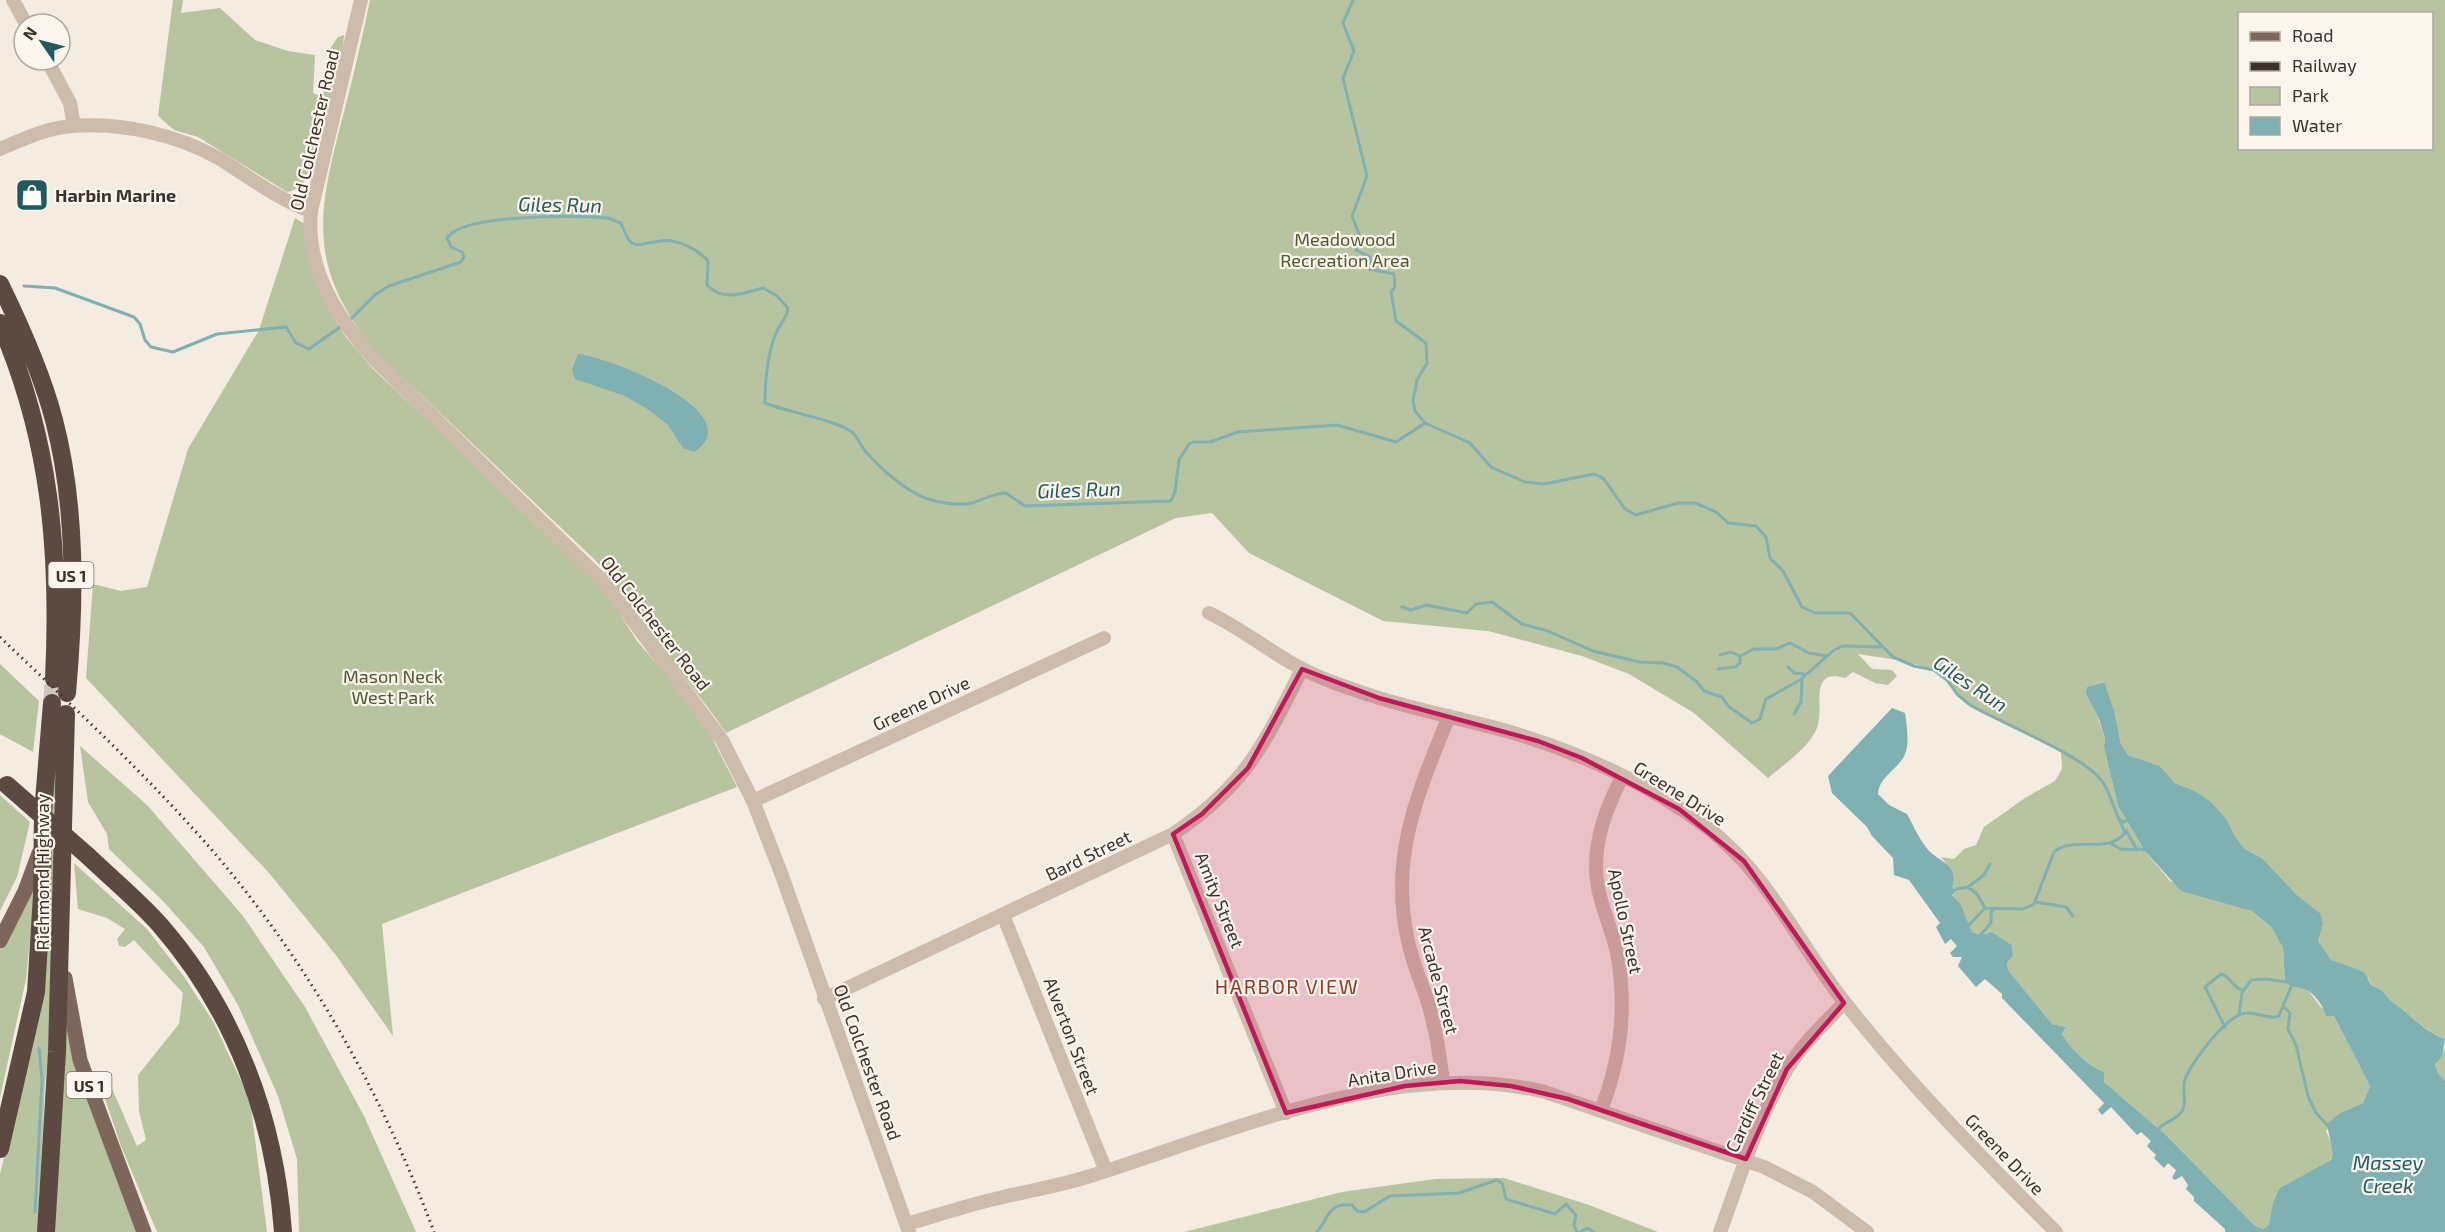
<svg xmlns="http://www.w3.org/2000/svg" width="2445" height="1232" viewBox="0 0 2445 1232" font-family="'Exo 2',sans-serif">
  <style>
    .green { fill: #b8c4a0; fill-rule: evenodd }
    .water { fill: #7fb0b2 }
    .lines { fill: none; stroke-linecap: round; stroke-linejoin: round }
    .stream { stroke: #7fb0b2; stroke-width: 3 }
    .highway-tunnel { stroke: #cfc6bd; stroke-width: 18; stroke-dasharray: 18 9; stroke-linecap: butt }
    .minor { stroke: #cdbbac; stroke-width: 14 }
    .major { stroke: #7d675c; stroke-width: 15 }
    .highway { stroke: #5c4a42; stroke-width: 18 }
    .rail { stroke: #3b302b; stroke-width: 3; stroke-dasharray: 1.5 4.5; stroke-linecap: butt }
    .highway-bridge { stroke: #5c4a42; stroke-width: 18 }
    .marked { fill: #c2185b; fill-opacity: 0.2; stroke: #c2185b; stroke-width: 4.5; stroke-linejoin: round }
    .labels { text-anchor: middle; dominant-baseline: central; stroke-width: 4.5; stroke-linejoin: round; paint-order: stroke }
    .shield { fill: #fbf5ee; stroke: #756b66; stroke-width: 1.5 }
    .shield-label { font-size: 16px; font-weight: bold; fill: #3b302b }
    .street-label { font-size: 18px; fill: #3b302b; stroke: #fbf5ee }
    .poi-label { font-size: 18px; font-weight: bold; fill: #3b302b; stroke: #fbf5ee; text-anchor: start }
    .park-label { font-size: 18px; fill: #4a5a2e; stroke: #fbf5ee }
    .water-label { font-size: 20px; font-style: italic; fill: #1f5a5e; stroke: #fbf5ee }
    .neighbourhood-label { font-size: 20px; letter-spacing: 1.5px; fill: #8c3b22; stroke: #fbf5ee }
  </style>
  <rect width="100%" height="100%" fill="#f4ebe1"/>
  <path class="green" d="M173,0H183L181,13L220,8L255,40L288,51L315,55L313,93L320,96L324,91L331,47L338,37L344,35C343,63 319,156 305,180C301,187 294,191 287,192L198,137L174,130L158,116Z
    M370,0H2445V1081L2438,1073L2435,1064L2445,1048V1039C2425,1031 2411,1015 2394,1003C2384,996 2386,990 2372,986L2369,979L2331,960L2323,952L2318,941L2320,913L2297,895L2262,858L2245,849L2236,838L2227,820L2195,791L2175,783L2160,766L2128,755L2121,744L2114,710L2103,682L2087,687L2105,738L2104,747L2118,806L2145,851L2170,881L2252,911L2272,928L2283,948L2285,982L2307,989L2321,1007L2334,1016L2370,1086L2363,1103L2340,1113L2326,1131C2329,1138 2333,1147 2333,1155C2332,1165 2294,1181 2285,1185L2269,1225L2263,1229L2254,1225L2166,1135L2104,1082L2100,1071C2087,1068 2069,1046 2062,1034L2066,1027L2052,1024L2008,970L2007,963L2013,954L2012,945L1992,932L1981,935L1972,932L1965,915L1952,894L1956,889L1952,888L1950,868L1941,857L1954,859L1964,849L1976,845L1984,827L2025,798L2055,781L2062,769L2061,752L1970,705C1957,695 1949,680 1936,672C1920,662 1877,657 1858,654L1872,669L1892,670L1897,676L1888,685L1875,683L1853,672L1845,678C1807,667 1825,710 1817,728C1808,749 1784,764 1768,778L1694,713L1629,674L1582,656L1488,631L1383,621L1249,553L1212,513L1176,518L726,733C704,700 678,670 653,639C633,613 617,586 596,561L379,355C307,270 316,218 343,116C353,78 362,39 370,0ZM2240,14H2432V148H2240Z
    M295,218L305,224L332,315L346,337L373,369L571,555L608,596L637,641L680,691L712,738L737,787L382,924L393,1036L335,954L269,873L86,678L93,584L121,591L147,587L188,449L259,330Z
    M0,664L39,701L33,752L0,734Z
    M58,709L49,1048L45,1085L38,1227V1232H0V1174L35,1029Z
    M80,746L147,805L243,916L305,1007L364,1116L416,1232H299L297,1159L278,1096L238,1005L204,947L163,901L109,849L107,834L88,802Z
    M0,795L30,822L17,877L0,911Z
    M74,863L147,929L185,978L214,1023L250,1100L267,1232H157L121,1146L101,1087L110,1084L137,1146L146,1140L139,1111L138,1075L179,1024L183,993L134,940L125,947L119,946L117,939L125,929L107,918L78,909Z
    M37,874L26,979L0,1098V950L21,914Z
    M64,997L88,1103L137,1232H53Z
    M1504,1178L1589,1205L1658,1232H1184L1342,1192L1435,1179Z"/>
  <path class="water" d="M578,354C606,356 754,413 694,452L683,448L668,425L649,410L625,396L575,379L572,370Z
    M2104,682L2114,710L2121,744L2128,755L2160,766L2175,783L2195,791L2211,802L2227,820L2236,838L2245,849L2262,858L2297,895L2320,913L2323,923L2318,941L2331,960L2364,972L2372,986C2386,990 2384,996 2394,1003C2411,1015 2425,1032 2445,1039L2442,1056L2435,1064L2438,1073L2445,1081V1232H2225V1229L2194,1201V1197L2186,1189L2188,1185L2182,1176L2175,1180L2172,1178L2176,1170L2168,1163L2164,1168L2154,1158L2156,1155L2147,1146L2151,1141L2141,1132L2137,1135L2111,1107L2102,1115L2098,1110L2104,1103L2002,998V994L1985,979L1976,987L1958,966L1962,957H1953L1950,953L1957,946L1951,939L1945,944L1936,927L1940,923L1909,880L1894,875L1893,858L1872,836L1867,827L1832,793L1828,776L1892,708L1905,713C1907,726 1909,742 1906,751C1902,768 1879,775 1878,794L1889,805L1907,814C1914,827 1919,839 1929,851C1941,863 1958,863 1952,888L1957,889L1952,895L1961,905L1972,932L1981,935L1992,932L2012,945L2013,955L2007,963L2008,970L2052,1024L2066,1027L2062,1034C2071,1049 2088,1067 2104,1072V1082L2166,1135L2254,1225L2263,1229L2269,1225L2273,1203L2280,1188L2331,1160L2333,1155L2327,1124L2340,1113L2363,1103L2370,1086L2334,1016H2326C2325,1008 2313,991 2304,989C2297,986 2291,988 2285,982L2283,948L2272,928L2252,911L2181,891L2145,851L2118,806L2104,747L2105,738L2099,719L2086,693L2087,687Z"/>
  <g class="lines">
    <path class="stream" d="M1353,0L1343,23L1354,51L1343,78L1367,176L1352,216L1359,234L1356,250L1370,257L1369,269L1394,274L1395,287L1391,292L1396,321L1426,343L1427,363L1417,380L1413,400L1415,411L1425,423
      M24,286L55,288L134,317L140,324L145,340L151,347L173,352L217,334L286,327L296,343L309,349L343,325
      M349,321L376,294L389,286L461,262L464,257L462,252L451,247L447,238C463,213 579,216 608,218L621,223C632,253 634,244 660,241C675,238 698,249 708,261L707,285C723,302 744,293 763,288L777,296L788,308C787,319 780,323 776,333C767,356 765,378 765,403C787,412 836,420 852,432C858,437 860,445 865,451C881,469 910,496 935,501C946,503 960,506 972,503C984,500 993,493 1006,493L1025,506L1171,501L1175,492L1179,460L1189,444L1193,442H1210L1238,432L1337,425L1396,442L1425,423L1470,443L1491,467L1525,482L1544,484L1594,474L1603,478L1625,509L1636,515L1678,503H1695L1716,512L1728,523L1756,526L1766,537L1770,558L1783,571L1802,607L1815,613H1850L1893,657L1914,666L1934,670L1947,680L1957,694L1970,705C2001,723 2083,755 2102,781C2110,792 2113,807 2119,819L2124,822L2130,819
      M1402,607L1411,610L1426,605L1467,613L1476,604L1492,602L1522,624L1548,631L1593,651L1639,662L1663,663L1677,667L1697,682L1704,691L1722,697L1728,706L1752,723L1760,719L1766,699L1800,680L1834,650L1843,646L1883,647
      M1720,655L1731,652L1740,656L1754,649H1776L1790,643L1809,653L1826,656
      M1788,667L1794,673L1804,674
      M1718,669L1735,667L1740,663V656
      M1794,714L1801,702L1802,679
      M2110,843L2121,849L2137,850L2126,830
      M2138,849L2148,850
      M1968,887L1984,875L1990,864
      M1957,889L1968,887L1977,894L1985,908
      M2036,902L2066,907L2073,916
      M1967,927L1985,908L2023,909L2034,904L2054,852C2074,835 2107,855 2125,833L2120,821
      M1978,938L1991,923V912L1995,908
      M2284,1007L2290,1013L2288,1029L2296,1045L2308,1096L2316,1113L2329,1127
      M2239,1014L2242,993L2251,980L2267,979L2285,982
      M2225,1027L2205,987L2221,974C2230,976 2232,987 2242,990
      M2157,1131C2164,1121 2177,1120 2182,1111C2188,1100 2181,1089 2185,1079C2194,1059 2220,1025 2239,1015C2252,1008 2267,1021 2279,1016L2292,984
      M35,1212L42,1080L39,1048
      M1317,1232C1329,1218 1328,1202 1352,1205L1357,1211L1364,1212L1390,1196L1459,1193L1497,1180L1502,1183L1506,1199L1555,1214L1566,1204L1576,1215L1574,1225L1577,1232
      M1580,1232L1587,1228L1594,1232"/>
    <path class="highway-tunnel" d="M52,703L54,679"/>
    <path class="minor" d="M13,0L26,24
      M361,0L311,211C305,271 339,320 377,362L605,583L722,740L753,801L781,873L909,1232
      M47,60L70,103L74,126
      M0,149C23,139 49,127 74,126C122,122 178,135 220,159C249,177 279,200 311,211
      M1209,613C1237,626 1261,645 1288,661C1308,673 1330,682 1352,689C1403,708 1458,717 1510,732C1579,752 1652,785 1709,829C1769,875 1800,947 1846,1004C1910,1085 1983,1159 2056,1232
      M753,801L1104,638
      M1173,834L1286,1113
      M1003,915L1106,1171
      M824,999L1173,834C1245,786 1264,745 1302,669
      M1443,1082C1440,1056 1436,1031 1429,1006C1422,983 1411,960 1407,936C1390,853 1419,791 1449,716
      M1601,1110C1621,1059 1627,1006 1617,953C1613,934 1606,918 1601,900C1588,856 1602,817 1622,777
      M907,1224C938,1215 968,1205 999,1198C1028,1191 1058,1186 1087,1177C1228,1133 1396,1056 1545,1092L1764,1167L1813,1192L1867,1232
      M1720,1232C1740,1178 1757,1119 1787,1069C1802,1044 1824,1024 1844,1003"/>
    <path class="major" d="M0,941L25,891L39,853
      M65,978L80,1060L144,1232"/>
    <path class="highway" d="M0,284C21,327 42,374 54,420C77,508 75,603 67,693
      M0,323C51,440 60,553 54,679
      M88,856C112,879 138,900 160,925C235,1011 275,1119 283,1232
      M0,1149L36,992L42,895L43,813L52,703
      M46,1232L57,1052L66,714"/>
    <path class="rail" d="M0,637C72,706 146,774 211,849C308,962 382,1093 434,1232"/>
    <path class="highway-bridge" d="M7,785L88,856"/>
  </g>
  <path class="marked" d="M1302,669L1379,698L1538,741L1582,758L1679,809L1744,861L1844,1003L1787,1069L1746,1159L1568,1099L1511,1086L1460,1081L1405,1086L1286,1113L1173,834L1202,814L1248,768Z"/>
  <defs>
    <symbol id="shop-square" viewBox="-11 -11 22 22"><rect x="-9" y="-9" width="18" height="18" rx="4" fill="#1f5a5e" stroke="#fbf5ee"/><path d="M-5-2.5h2.3a2.7 3.5 0 0 1 5.4 0H5L5.5 6h-11ZM-1.5-2.5h3a1.5 2.3 0 0 0-3 0Z" fill="#fff"/></symbol>
  </defs>
  <g fill-rule="evenodd">
    <use href="#shop-square" x="13" y="176" width="38" height="38"/>
  </g>
  <g class="labels">
    <g class="shield">
      <rect x="48.5" y="562" width="45" height="26" rx="4.5"/>
      <rect x="66.5" y="1072" width="45" height="26" rx="4.5"/>
    </g>
    <g class="shield-label">
      <text x="71" y="575">US 1</text>
      <text x="89" y="1085">US 1</text>
    </g>
    <g class="street-label">
      <text transform="translate(314 130) rotate(-77)">Old Colchester Road</text>
      <text transform="translate(656 623) rotate(52)">Old Colchester Road</text>
      <text transform="translate(921 703) rotate(-25)">Greene Drive</text>
      <text transform="translate(1680 793) rotate(32)">Greene Drive</text>
      <text transform="translate(1088 855) rotate(-26)">Bard Street</text>
      <text transform="translate(42 872) rotate(-90)">Richmond Highway</text>
      <text transform="translate(1220 900) rotate(68)">Amity Street</text>
      <text transform="translate(1626 921) rotate(78)">Apollo Street</text>
      <text transform="translate(1439 980) rotate(75)">Arcade Street</text>
      <text transform="translate(1072 1036) rotate(69)">Alverton Street</text>
      <text transform="translate(868 1062) rotate(70)">Old Colchester Road</text>
      <text transform="translate(1392 1073) rotate(-9)">Anita Drive</text>
      <text transform="translate(1754 1102) rotate(-64)">Cardiff Street</text>
      <text transform="translate(2005 1154) rotate(46)">Greene Drive</text>
    </g>
    <g class="poi-label">
      <text x="55" y="195">Harbin Marine</text>
    </g>
    <g class="park-label">
      <text x="1345" y="239">Meadowood<tspan x="1345" dy="21">Recreation Area</tspan></text>
      <text x="393" y="676">Mason Neck<tspan x="393" dy="21">West Park</tspan></text>
    </g>
    <g class="water-label">
      <text transform="translate(560 204) rotate(1)">Giles Run</text>
      <text transform="translate(1079 489) rotate(-2)">Giles Run</text>
      <text transform="translate(1971 683) rotate(34)">Giles Run</text>
      <text x="2388" y="1162">Massey<tspan x="2388" dy="23">Creek</tspan></text>
    </g>
    <g class="neighbourhood-label">
      <text x="1287" y="986">HARBOR VIEW</text>
    </g>
  </g>
  <rect x="2238" y="12" width="195" height="138" fill="#fbf5ee" stroke="#aea6a0" stroke-width="1.5"/>
  <rect x="2250" y="32" width="30" height="9" fill="#7d675c" stroke="#aea6a0" stroke-width="1.5"/>
  <text x="2292" y="42" font-size="18" fill="#3b302b">Road</text>
  <rect x="2250" y="62" width="30" height="9" fill="#3b302b" stroke="#aea6a0" stroke-width="1.5"/>
  <text x="2292" y="72" font-size="18" fill="#3b302b">Railway</text>
  <rect x="2250" y="87" width="30" height="18" fill="#b8c4a0" stroke="#aea6a0" stroke-width="1.5"/>
  <text x="2292" y="102" font-size="18" fill="#3b302b">Park</text>
  <rect x="2250" y="117" width="30" height="18" fill="#7fb0b2" stroke="#aea6a0" stroke-width="1.5"/>
  <text x="2292" y="132" font-size="18" fill="#3b302b">Water</text>
  <g transform="translate(42 42) rotate(305)"><circle r="28" fill="#fbf5ee" stroke="#aea6a0" stroke-width="1.5"/>
  <path d="M0-4.5L10 22L0 15L-10 22Z" fill="#1f5a5e"/>
  <text y="-9" font-size="16" font-weight="bold" text-anchor="middle" fill="#3b302b">N</text>
  </g>
</svg>
